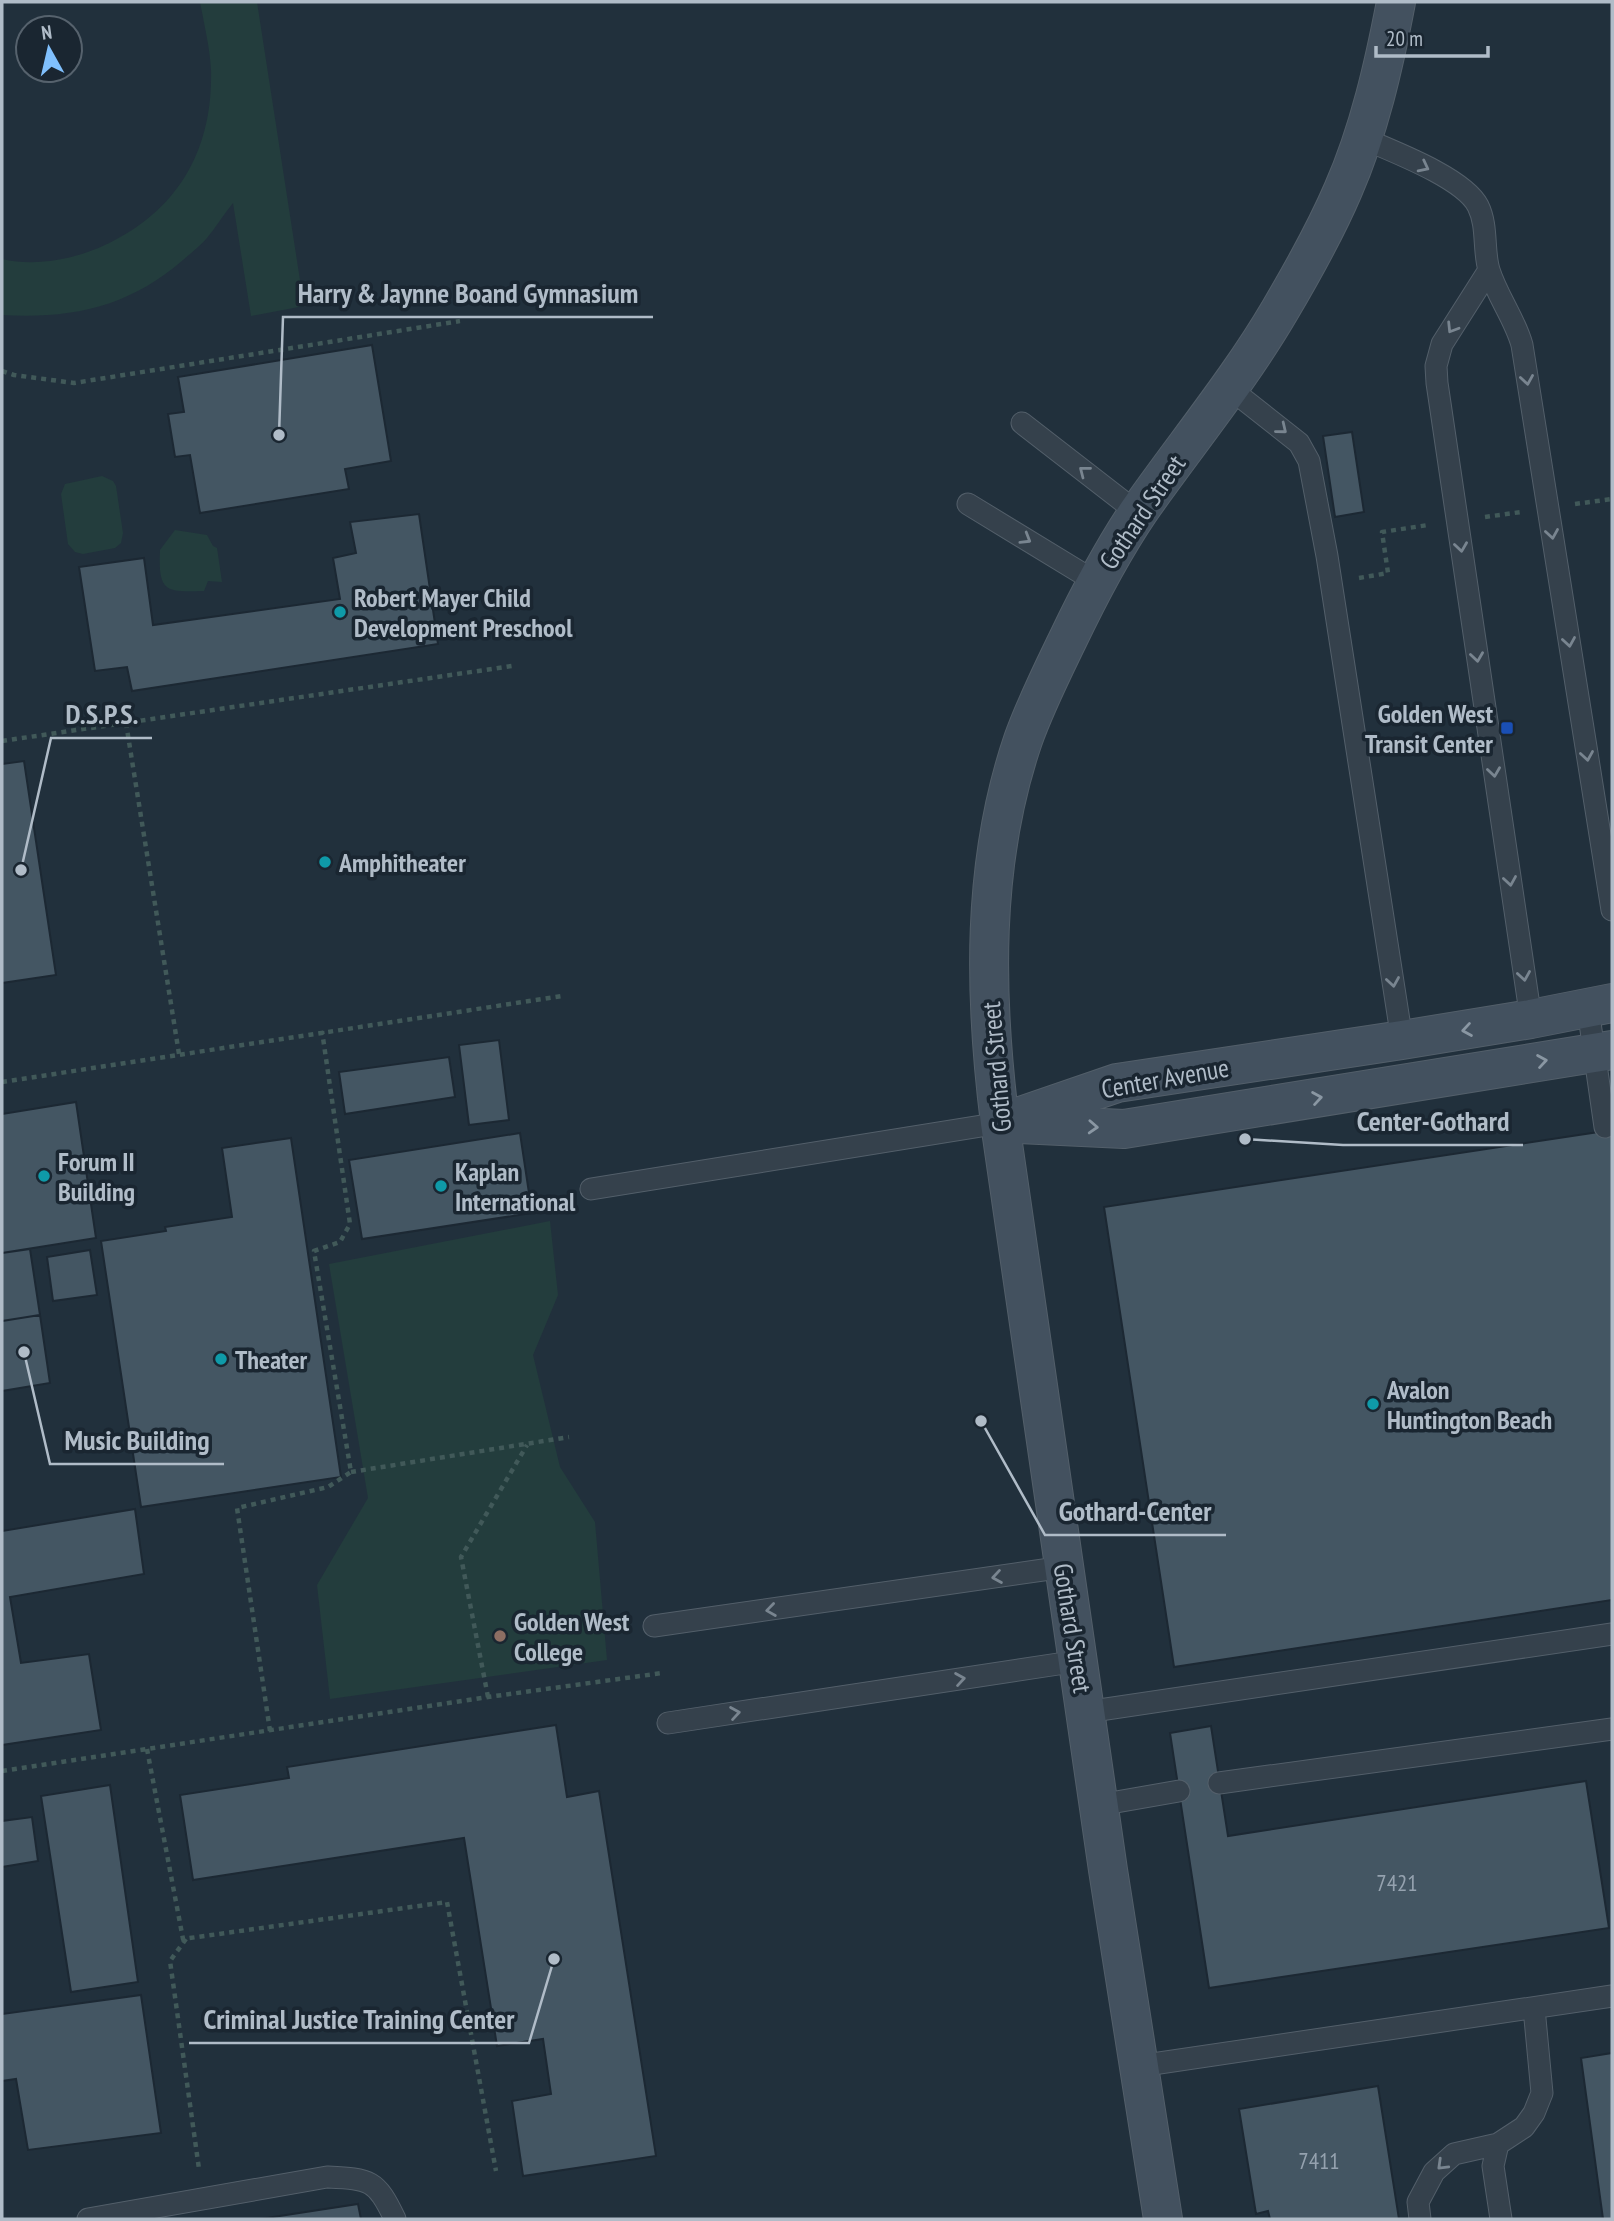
<svg xmlns="http://www.w3.org/2000/svg" width="1614" height="2221" viewBox="0 0 1614 2221" font-family="'PT Sans Narrow',sans-serif">
  <style>
    .green { fill: #233d3d }
    .building { fill: #445663; stroke: #1c2833; stroke-width: 2 }
    .lines { fill: none; stroke-linecap: round; stroke-linejoin: round }
    .lane-casing { stroke: #535f6a; stroke-width: 23 }
    .secondary-casing { stroke: #535f6a; stroke-width: 40 }
    .path { stroke: #415959; stroke-width: 4.5; stroke-dasharray: 5 5; stroke-linecap: butt }
    .lane { stroke: #35414c; stroke-width: 21 }
    .secondary { stroke: #43515f; stroke-width: 38 }
    .oneway { stroke: #798590 }
    .oneway2 { stroke: #8a97a3 }
    .culture-dot { fill: #0f9aa8; stroke: #1a2631; stroke-width: 2.5 }
    .transit-dot { fill: #1a4fb4; stroke: #1a2631; stroke-width: 2.5 }
    .education-dot { fill: #8d6e63; stroke: #1a2631; stroke-width: 2.5 }
    .labels { text-anchor: middle; dominant-baseline: central; stroke-width: 7; stroke-linejoin: round; paint-order: stroke }
    .number-label { font-size: 23px; fill: #95a2af }
    .street-label { font-size: 26px; fill: #b0bcc8; stroke: #1a2631 }
    .poi-label { font-size: 26px; font-weight: bold; fill: #b0bcc8; stroke: #1a2631; text-anchor: start }
    .leader { fill: none; stroke: #b0bcc8; stroke-width: 2.5 }
    .callout-dot { fill: #b0bcc8; stroke: #1a2631; stroke-width: 2.5 }
    .callout-label { font-size: 28px; text-anchor: middle; font-weight: bold; fill: #b0bcc8; stroke: #1a2631; stroke-width: 7; stroke-linejoin: round; paint-order: stroke }
  </style>
  <rect width="100%" height="100%" fill="#21303c"/>
  <path class="green" d="M200,2H257L304,306L251,316L233,203C224,214 216,227 207,238C200,246 191,253 183,260C129,307 72,319 2,315V259C36,267 75,259 105,245C178,211 213,150 211,70C210,48 204,24 200,2Z
    M102,476L113,481L116,486L123,533L121,543L115,548L83,554L75,552L68,544L61,494L65,484Z
    M175,530L207,535L213,546L217,548L222,582L208,581L204,591C166,592 158,593 160,550Z
    M550,1221L558,1295L533,1355L560,1467L595,1522L607,1660L330,1699L317,1585L368,1498L329,1264Z"/>
  <path class="building" d="M372,345L391,461L345,469L349,489L200,513L190,455L175,457L168,414L184,412L178,377Z
    M1352,432L1364,512L1335,517L1323,436Z
    M419,514L438,644L132,691L127,667L95,671L79,567L144,558L153,625L340,599L333,558L356,553L350,522Z
    M24,761L56,975L2,983V764Z
    M499,1040L509,1120L469,1125L459,1045Z
    M449,1057L455,1097L345,1114L339,1072Z
    M76,1102L96,1238L2,1253V1114Z
    M1612,1130V1600L1174,1667L1104,1207Z
    M520,1133L532,1213L362,1239L349,1160Z
    M291,1138L341,1477L141,1507L101,1241L166,1231L165,1227L232,1217L222,1148Z
    M30,1249L40,1315L2,1321V1253Z
    M90,1250L97,1295L53,1301L47,1257Z
    M40,1315L50,1383L2,1391V1321Z
    M135,1509L144,1574L10,1597L21,1663L89,1654L101,1730L2,1745V1531Z
    M556,1725L567,1797L599,1791L656,2156L523,2176L512,2101L551,2094L543,2039L497,2046L464,1838L193,1880L180,1795L289,1778L287,1767Z
    M1211,1726L1228,1836L1586,1781L1609,1928L1209,1988L1170,1733Z
    M110,1785L138,1982L71,1992L41,1796Z
    M32,1817L38,1861L2,1867V1821Z
    M141,1995L161,2133L28,2150L16,2079L2,2081V2014Z
    M1612,2053V2219H1603L1581,2058Z
    M1378,2086L1399,2219H1270L1268,2211L1256,2214L1239,2109Z
    M358,2204L361,2219H260Z"/>
  <g class="lines">
    <defs>
      <path id="lane" d="M1362,138C1392,151 1464,178 1478,206C1488,226 1483,250 1489,270C1497,296 1515,319 1522,345L1612,910
        M1489,270L1442,344L1436,366L1437,383L1531,1019
        M1228,387L1299,443L1309,461L1327,556L1402,1040
        M1022,423L1138,513
        M968,504L1096,582
        M1588,1009L1605,1127
        M591,1189L1000,1123
        M654,1626L1064,1567
        M1086,1712L1612,1634
        M668,1723L1078,1661
        M1219,1783L1612,1729
        M1099,1805L1179,1791
        M1139,2066L1612,1996
        M1498,2144L1493,2166L1501,2219
        M88,2219L327,2177C370,2179 376,2179 395,2219
        M1420,2219L1418,2202L1434,2172L1454,2154L1498,2144L1524,2127L1534,2113L1542,2093L1534,2008"/>
      <path id="secondary" d="M1000,1123L1117,1083L1402,1040L1531,1019L1612,1003
        M1019,1124L1124,1129L1612,1050
        M1163,2219L1108,1870L1000,1123C984,995 981,863 1023,740C1035,706 1052,672 1068,639C1089,595 1112,551 1139,511C1186,444 1239,380 1280,310C1303,271 1325,232 1343,190C1369,131 1384,65 1396,2"/>
    </defs>
    <use href="#lane" class="lane-casing"/>
    <use href="#secondary" class="secondary-casing"/>
    <path class="path" d="M2,371L14,375L74,383L460,321
      M1575,504L1612,499
      M1485,517L1521,512
      M1359,578L1388,573L1382,532L1428,525
      M126,723L179,1054
      M2,741L512,666
      M2,1082L562,996
      M351,1472L569,1437
      M488,1697L461,1557L527,1445
      M270,1731L237,1508L328,1487L351,1472L314,1251L340,1242L350,1224L322,1031
      M147,1749L183,1939L447,1902L496,2171
      M2,1771L488,1697L662,1673
      M186,1939L170,1961L199,2169"/>
    <use href="#lane" class="lane"/>
    <use href="#secondary" class="secondary"/>
  </g>
  <defs><path id="oneway-chevron" d="M-2-3.5L2.5 0L-2 3.5" fill="none" stroke-width="1.6" stroke-linecap="round" stroke-linejoin="round" transform="scale(1.75)"/></defs>
  <g class="oneway">
    <use href="#oneway-chevron" transform="translate(1424 167) rotate(27)"/>
    <use href="#oneway-chevron" transform="translate(1452 328) rotate(122)"/>
    <use href="#oneway-chevron" transform="translate(1527 380) rotate(81)"/>
    <use href="#oneway-chevron" transform="translate(1282 429) rotate(39)"/>
    <use href="#oneway-chevron" transform="translate(1084 471) rotate(-142)"/>
    <use href="#oneway-chevron" transform="translate(1552 534) rotate(81)"/>
    <use href="#oneway-chevron" transform="translate(1026 539) rotate(31)"/>
    <use href="#oneway-chevron" transform="translate(1461 547) rotate(82)"/>
    <use href="#oneway-chevron" transform="translate(1569 642) rotate(81)"/>
    <use href="#oneway-chevron" transform="translate(1477 657) rotate(82)"/>
    <use href="#oneway-chevron" transform="translate(1587 756) rotate(81)"/>
    <use href="#oneway-chevron" transform="translate(1494 772) rotate(82)"/>
    <use href="#oneway-chevron" transform="translate(1510 881) rotate(81)"/>
    <use href="#oneway-chevron" transform="translate(1524 976) rotate(81)"/>
    <use href="#oneway-chevron" transform="translate(1393 982) rotate(81)"/>
    <use href="#oneway-chevron" transform="translate(997 1577) rotate(171)"/>
    <use href="#oneway-chevron" transform="translate(771 1610) rotate(172)"/>
    <use href="#oneway-chevron" transform="translate(960 1679) rotate(-9)"/>
    <use href="#oneway-chevron" transform="translate(735 1713) rotate(-9)"/>
    <use href="#oneway-chevron" transform="translate(1442 2165) rotate(136)"/>
  </g>
  <g class="oneway2">
    <use href="#oneway-chevron" transform="translate(1467 1030) rotate(171)"/>
    <use href="#oneway-chevron" transform="translate(1542 1061) rotate(-9)"/>
    <use href="#oneway-chevron" transform="translate(1317 1098) rotate(-9)"/>
    <use href="#oneway-chevron" transform="translate(1093 1127) rotate(3)"/>
  </g>
  <g class="culture-dot">
    <circle cx="340" cy="612" r="7"/>
    <circle cx="325" cy="862" r="7"/>
    <circle cx="44" cy="1176" r="7"/>
    <circle cx="441" cy="1186" r="7"/>
    <circle cx="221" cy="1359" r="7"/>
    <circle cx="1373" cy="1404" r="7"/>
  </g>
  <rect class="transit-dot" x="1500" y="721" width="14" height="14" rx="3.5"/>
  <circle class="education-dot" cx="500" cy="1636" r="7"/>
  <g class="labels">
    <g class="number-label">
      <text x="1397" y="1882">7421</text>
      <text x="1319" y="2160">7411</text>
    </g>
    <g class="street-label">
      <text transform="translate(1142 512) rotate(-56)">Gothard Street</text>
      <text transform="translate(996 1067) rotate(-95)">Gothard Street</text>
      <text transform="translate(1165 1078) rotate(-10)">Center Avenue</text>
      <text transform="translate(1073 1628) rotate(81)">Gothard Street</text>
    </g>
    <g class="poi-label">
      <text x="354" y="597">Robert Mayer Child<tspan x="354" dy="30">Development Preschool</tspan></text>
      <text x="1493" y="713" text-anchor="end">Golden West<tspan x="1493" dy="30">Transit Center</tspan></text>
      <text x="339" y="862">Amphitheater</text>
      <text x="58" y="1161">Forum II<tspan x="58" dy="30">Building</tspan></text>
      <text x="455" y="1171">Kaplan<tspan x="455" dy="30">International</tspan></text>
      <text x="235" y="1359">Theater</text>
      <text x="1387" y="1389">Avalon<tspan x="1387" dy="30">Huntington Beach</tspan></text>
      <text x="514" y="1621">Golden West<tspan x="514" dy="30">College</tspan></text>
    </g>
  </g>
  <path class="leader" d="M279 435L283 317H653M21 870L51 738H152M1245 1139L1343 1145H1523M24 1352L50 1464H224M981 1421L1045 1535H1226M554 1959L529 2043H189"/>
  <g class="callout-dot">
    <circle cx="279" cy="435" r="7"/>
    <circle cx="21" cy="870" r="7"/>
    <circle cx="1245" cy="1139" r="7"/>
    <circle cx="24" cy="1352" r="7"/>
    <circle cx="981" cy="1421" r="7"/>
    <circle cx="554" cy="1959" r="7"/>
  </g>
  <g class="callout-label">
    <text x="468" y="303">Harry &amp; Jaynne Boand Gymnasium</text>
    <text x="102" y="724">D.S.P.S.</text>
    <text x="1433" y="1131">Center-Gothard</text>
    <text x="137" y="1450">Music Building</text>
    <text x="1135" y="1521">Gothard-Center</text>
    <text x="359" y="2029">Criminal Justice Training Center</text>
  </g>
  <rect width="1614" height="2221" fill="none" stroke="#b0bcc8" stroke-width="7"/>
  <g transform="translate(49 49) rotate(352)"><circle r="33" fill="#1a2631" stroke="#56626d" stroke-width="2"/>
  <path d="M0-5L12 26L0 18L-12 26Z" fill="#80c0fd"/>
  <text y="-10" font-size="19" font-weight="bold" text-anchor="middle" fill="#b0bcc8">N</text>
  </g>
  <path d="M1376 46v10h112v-10" fill="none" stroke="#b0bcc8" stroke-width="3.5"/>
  <text x="1386" y="46" font-size="21" fill="#b0bcc8" stroke="#1a2631" stroke-width="5" paint-order="stroke">20 m</text>
</svg>
